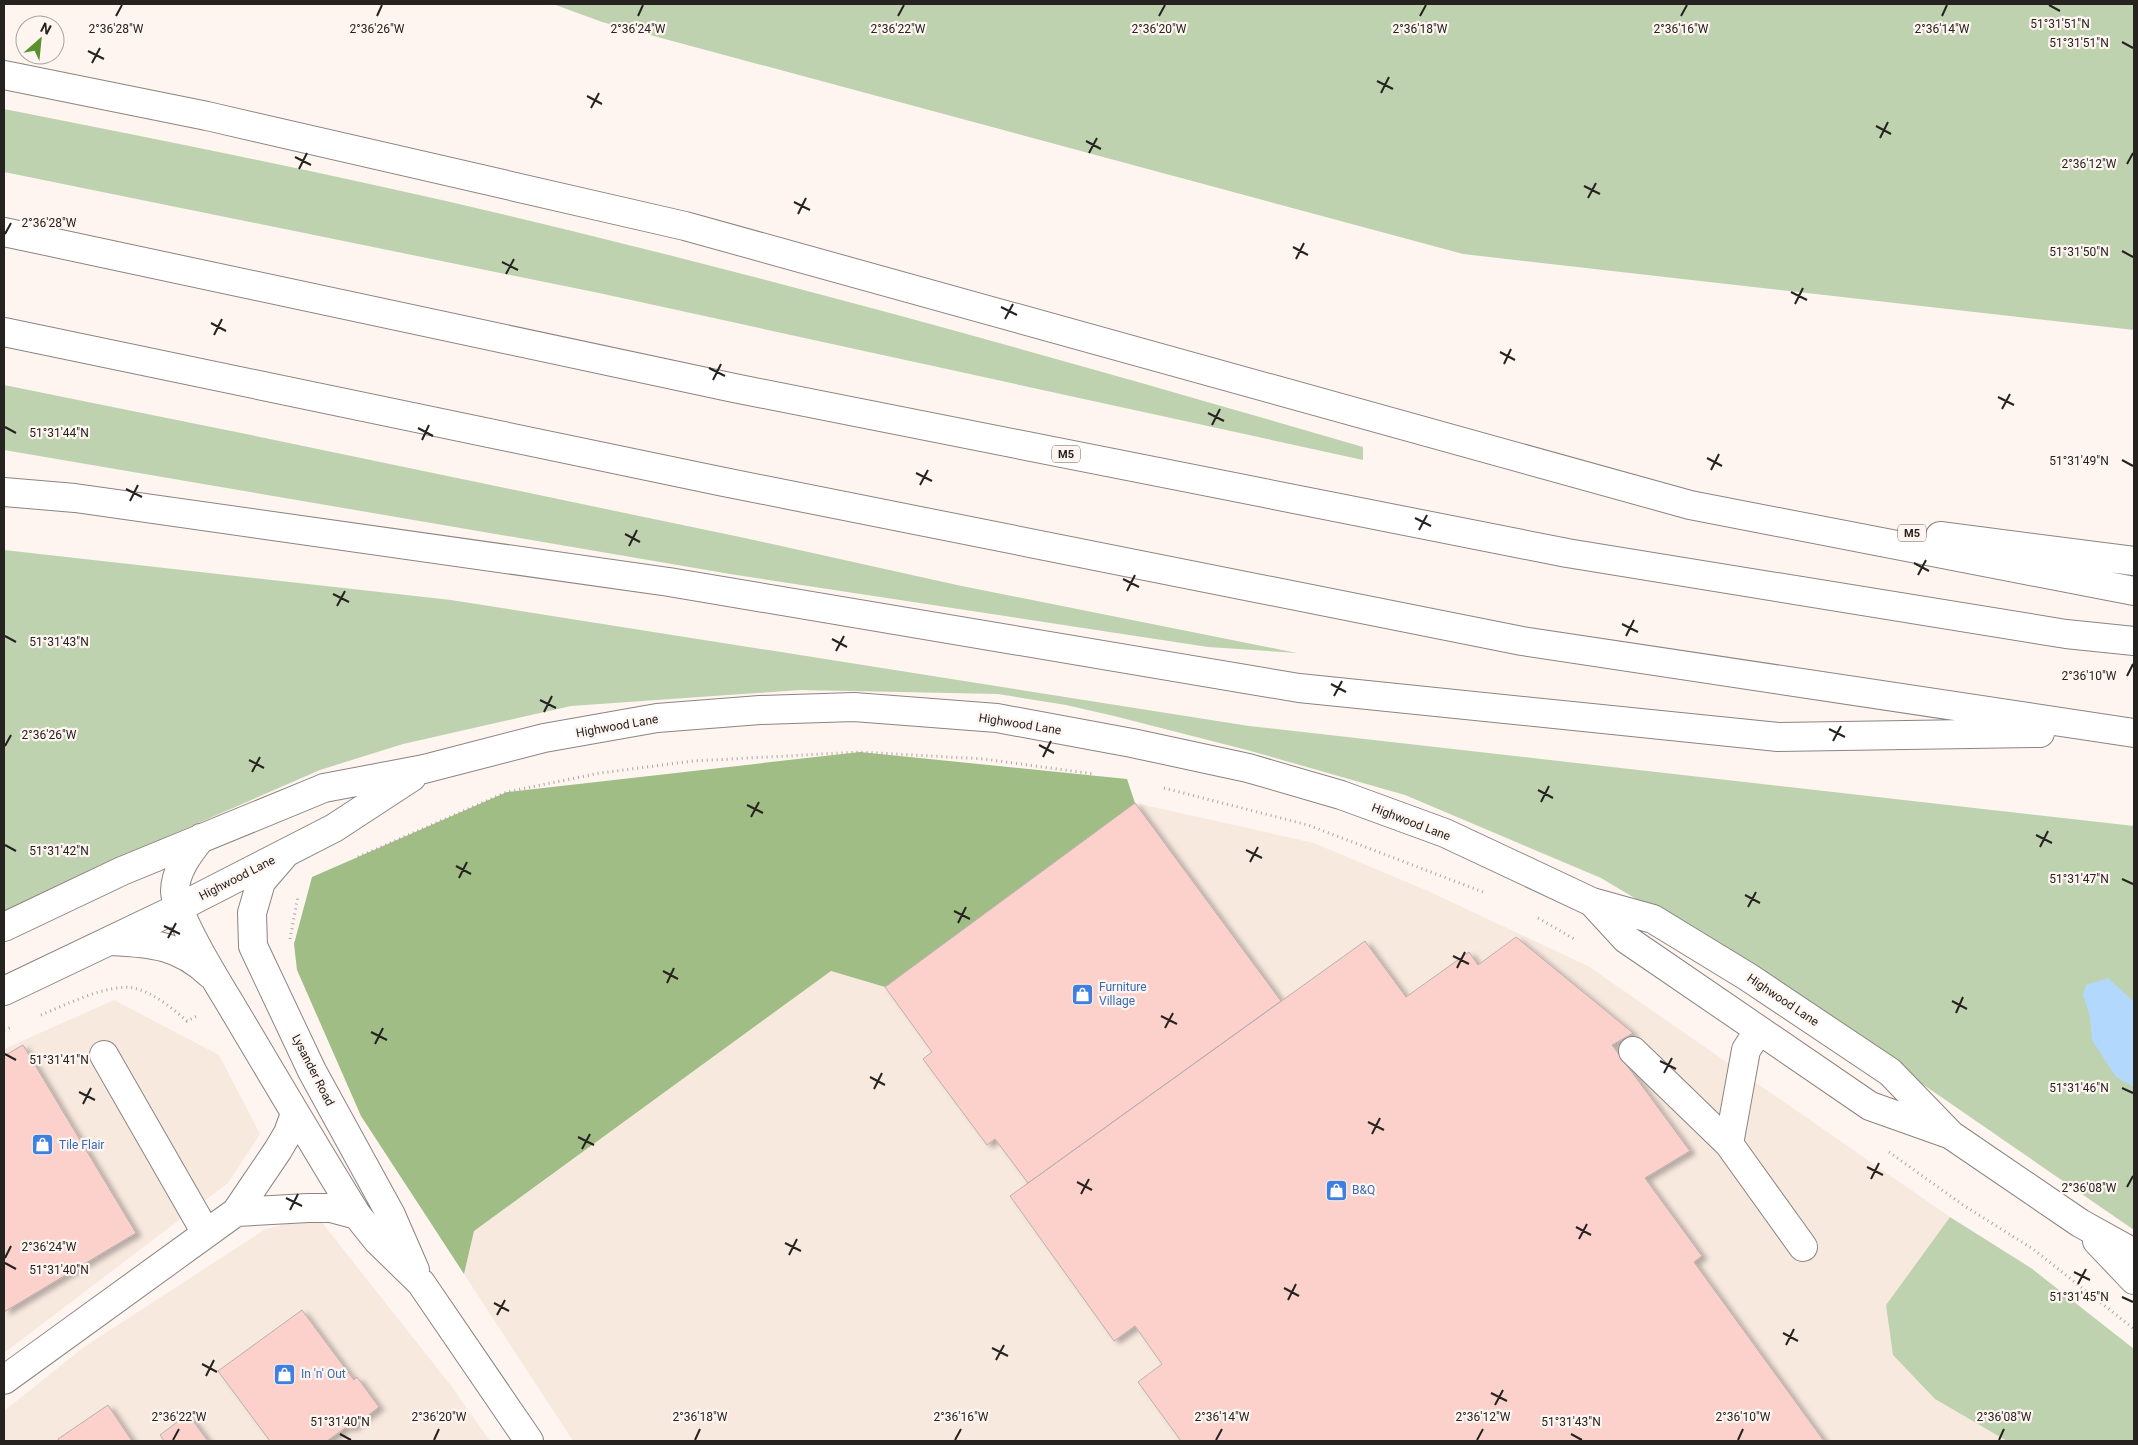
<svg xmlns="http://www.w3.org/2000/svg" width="2138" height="1445" viewBox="0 0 2138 1445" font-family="Roboto,sans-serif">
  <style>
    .built { fill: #f8e9df }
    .green { fill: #bfd2af }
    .forest { fill: #a0bd85 }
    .water { fill: #b2d8fe }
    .building { fill: #fcd0cb; stroke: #bab0af; filter: url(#shadow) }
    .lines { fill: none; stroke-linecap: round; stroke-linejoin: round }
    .minor-casing { stroke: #8c8480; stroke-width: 30 }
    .highway-casing { stroke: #8c8480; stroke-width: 30 }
    .path { stroke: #aba4a0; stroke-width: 3; stroke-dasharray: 1 4; stroke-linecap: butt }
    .minor { stroke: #fff; stroke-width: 28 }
    .highway { stroke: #fff; stroke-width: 28 }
    .ticks { fill: none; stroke: #252220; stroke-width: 2 }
    .labels { text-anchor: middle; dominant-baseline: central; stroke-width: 4.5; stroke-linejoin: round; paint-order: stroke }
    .shield { fill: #fef5f0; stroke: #66615e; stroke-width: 1 }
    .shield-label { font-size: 11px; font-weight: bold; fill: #252220 }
    .street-label { font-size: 12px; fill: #252220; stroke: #fef5f0 }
    .shop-label { font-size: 12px; fill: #366cbe; stroke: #fef5f0; text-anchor: start }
    .ticks-label { font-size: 12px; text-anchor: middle; fill: #252220; stroke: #fef5f0; stroke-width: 4.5; stroke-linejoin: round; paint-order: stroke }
  </style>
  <defs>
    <filter id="shadow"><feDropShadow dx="5.5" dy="3" stdDeviation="2.5" flood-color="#0004"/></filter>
  </defs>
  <rect width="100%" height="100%" fill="#fef5f0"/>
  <path class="built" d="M1135,803L1314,843L1428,891L1588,966L1950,1217L1886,1305L1935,1399L2007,1441H573L464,1274L474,1231L831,971L885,987Z
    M114,1000L219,1055L260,1134L228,1183L4,1353V1049Z
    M316,1215L449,1383L490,1441H4V1411L84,1347L264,1230Z"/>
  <path class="green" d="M553,4H2134V330L1463,254L602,22Z
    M4,109C193,146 381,184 568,230C835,295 1099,370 1363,447V460L599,293L4,172Z
    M4,385L251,435L740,537L957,585L1297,653L1208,647L730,574L4,450Z
    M4,550L451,600L1249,726L2134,826V1230L1767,977L1601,878L1405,795L1247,750L1114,716L1066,705L998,694L800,690L571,706L403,744L320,770L171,835L4,911Z
    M1950,1217L2031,1268L2134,1349V1441H2007L1935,1399L1893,1355L1886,1305Z"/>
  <path class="forest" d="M860,752L1127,779L1135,803L885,987L831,971L474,1231L464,1274L361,1116L297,970L294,944L312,877L507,792Z"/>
  <path class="water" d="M2108,978L2134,1002V1087L2116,1077L2092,1040L2090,1016L2083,995L2086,985Z"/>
  <path class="building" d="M1135,803L1281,1001L1028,1183L995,1139L987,1145L923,1059L932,1052L885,987Z
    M1516,937L1633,1033L1612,1045L1690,1151L1645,1178L1702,1256L1694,1262L1824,1441H1181L1138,1382L1162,1364L1135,1326L1114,1341L1010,1196L1365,941L1406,997L1469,952L1478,965Z
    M23,1045L136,1233L4,1312V1056Z
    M302,1310L354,1380L357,1377L379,1407L350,1429L348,1426L327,1441H270L218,1371Z
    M108,1405L132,1441H59L58,1439Z
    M188,1414L208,1441H164L160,1435Z"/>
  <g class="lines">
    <defs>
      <path id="minor" d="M201,838C189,853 175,871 175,891C176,916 214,977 228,1000C271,1072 313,1144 357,1215L377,1240L421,1283L529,1441
        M285,854L261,882L252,913L253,946L312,1071L391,1215L415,1270
        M1592,902L1626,939L1870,1106L1946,1133
        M4,927L122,871L324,788L424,769L544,738L657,718L760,710L854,707L997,718L1132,743L1248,768L1341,795L1445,833L1592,902L1653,919L1748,977L1890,1072L1951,1135L2080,1223L2134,1253
        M111,941C152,943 179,945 210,974
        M4,991L178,908L334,828L412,777
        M1633,1051L1729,1144L1803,1247
        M104,1055L206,1233
        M1729,1144L1746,1050L1759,1030
        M236,1212L308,1208H331L357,1215
        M2097,1241L2134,1280
        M4,1380L236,1212L278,1150L288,1133L295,1114"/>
      <path id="highway" d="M4,75L207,116L685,226L1690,505L2134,591
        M4,232L734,388L1567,553L2066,634L2134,641
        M4,332L724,482L1522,641L2134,733
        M4,492L75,498L669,582L1299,688L1778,737L2040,733
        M1940,536L2134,561"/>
    </defs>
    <use href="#minor" class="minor-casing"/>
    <use href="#highway" class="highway-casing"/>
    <path class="path" d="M1164,788L1308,825L1483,892
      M358,857L507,792L600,773L693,761L860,752L984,759L1094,774
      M1538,918L1576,940
      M290,939L298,896
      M41,1015C65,1005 109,983 134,988C154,993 172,1008 187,1021L197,1016
      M4,1030L12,1027
      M1889,1152L1963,1205L2033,1249L2134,1329"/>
    <use href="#minor" class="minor"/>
    <use href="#highway" class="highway"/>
  </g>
  <path class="ticks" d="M2049,5L2060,11M116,16L122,5M377,16L382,5M638,16L643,5M898,16L904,5M1159,16L1165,5M1420,16L1426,5M1681,16L1687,5M1942,16L1947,5M2122,42L2133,48M88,51L104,59M92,63L100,48M1377,81L1393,89M1381,93L1389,77M587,96L602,104M591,108L599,93M1876,126L1891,134M1880,138L1888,122M1086,141L1101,149M1089,153L1097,138M295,157L311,165M2127,164L2133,153M299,169L307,153M1584,186L1600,194M1588,198L1596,183M794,202L810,210M798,214L806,198M5,234L11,223M1293,247L1308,255M2122,251L2133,257M1296,259L1304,243M502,262L518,270M506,274L514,259M1791,292L1807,300M1795,304L1803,288M1001,307L1017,315M1005,319L1013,304M211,323L226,331M214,335L222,319M1500,352L1515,360M1504,364L1511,349M709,368L725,376M713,380L721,364M1998,397L2014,405M2002,409L2010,394M1208,413L1224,421M1212,425L1220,409M5,427L16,433M418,428L433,436M422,440L429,425M1707,458L1722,466M2122,460L2133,466M1711,470L1719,454M916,473L932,481M920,485L928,470M126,489L142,497M130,501L138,485M1415,518L1431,526M1419,530L1427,515M625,534L640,542M629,546L637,530M1914,563L1929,571M1918,575L1926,560M1123,579L1139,587M1127,591L1135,575M333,594L349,602M337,606L345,591M1622,624L1638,632M5,636L16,642M1626,636L1634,620M832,639L847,647M836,651L844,636M2127,676L2133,664M1331,684L1346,692M1334,696L1342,681M540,700L556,708M544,712L552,696M1829,729L1845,737M1833,741L1841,726M1039,745L1054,753M5,746L11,735M1043,757L1051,741M249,760L264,768M252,772L260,757M1538,790L1553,798M1541,802L1549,786M747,805L763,813M751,817L759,802M2036,835L2052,843M5,845L16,851M2040,847L2048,831M1246,850L1262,858M1250,862L1258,847M456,866L471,874M459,878L467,862M2122,879L2133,884M1745,895L1760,903M1748,907L1756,892M954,911L970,919M958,923L966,907M164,926L180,934M168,938L176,923M1453,956L1469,964M1457,968L1465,952M663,971L678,979M667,983L674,968M1952,1001L1967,1009M1956,1013L1963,997M1161,1016L1177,1024M1165,1028L1173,1013M371,1032L387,1040M375,1044L383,1028M5,1054L16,1060M1660,1061L1676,1069M1664,1073L1672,1058M870,1077L885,1085M2122,1088L2133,1093M874,1089L882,1073M79,1092L95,1100M83,1104L91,1088M1368,1122L1384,1130M1372,1134L1380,1118M578,1137L594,1145M582,1149L590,1134M1867,1167L1883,1175M1871,1179L1879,1163M1077,1182L1092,1190M2127,1187L2133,1176M1081,1194L1089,1179M286,1198L302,1206M290,1210L298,1194M1576,1227L1591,1235M1579,1239L1587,1224M785,1243L801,1251M789,1255L797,1239M5,1258L11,1246M5,1263L16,1269M2074,1272L2090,1280M2078,1284L2086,1269M1284,1288L1299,1296M2122,1297L2133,1302M1288,1300L1296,1284M494,1303L509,1311M497,1315L505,1300M1783,1333L1798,1341M1786,1345L1794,1329M992,1348L1008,1356M996,1360L1004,1345M202,1364L217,1372M206,1376L214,1360M1491,1393L1507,1401M1495,1405L1503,1390M340,1434L351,1440M1571,1434L1582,1440M173,1440L179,1429M434,1440L439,1429M695,1440L700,1429M955,1440L961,1429M1216,1440L1222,1429M1477,1440L1483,1429M1738,1440L1743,1429M1999,1440L2004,1429"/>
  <defs>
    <symbol id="shop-square" viewBox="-11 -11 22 22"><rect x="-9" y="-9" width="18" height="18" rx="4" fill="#3f7fe0" stroke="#fef5f0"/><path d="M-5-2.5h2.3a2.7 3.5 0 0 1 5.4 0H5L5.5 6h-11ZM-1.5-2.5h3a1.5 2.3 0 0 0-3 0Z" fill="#fff"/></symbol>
  </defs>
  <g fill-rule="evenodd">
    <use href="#shop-square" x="1070" y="982" width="25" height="25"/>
    <use href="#shop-square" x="30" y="1132" width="25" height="25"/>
    <use href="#shop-square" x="1324" y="1178" width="25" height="25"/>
    <use href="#shop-square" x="272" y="1362" width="25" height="25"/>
  </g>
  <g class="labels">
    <g class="shield">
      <rect x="1052" y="445.5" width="28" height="17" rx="4"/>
      <rect x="1898" y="524.5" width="28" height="17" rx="4"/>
    </g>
    <g class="shield-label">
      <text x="1066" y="454">M5</text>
      <text x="1912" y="533">M5</text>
    </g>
    <g class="street-label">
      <text transform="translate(1020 724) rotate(9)">Highwood Lane</text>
      <text transform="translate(617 726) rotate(-10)">Highwood Lane</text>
      <text transform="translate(1411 822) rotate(21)">Highwood Lane</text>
      <text transform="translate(237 878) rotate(-27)">Highwood Lane</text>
      <text transform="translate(1783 1000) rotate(34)">Highwood Lane</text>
      <text transform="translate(313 1070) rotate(63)">Lysander Road</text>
    </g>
    <g class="shop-label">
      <text x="1099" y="987">Furniture<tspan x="1099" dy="14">Village</tspan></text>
      <text x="59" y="1145">Tile Flair</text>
      <text x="1352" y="1190">B&amp;Q</text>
      <text x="301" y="1374">In 'n' Out</text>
    </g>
  </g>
  <g class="ticks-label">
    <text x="2060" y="28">51°31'51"N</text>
    <text x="116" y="33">2°36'28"W</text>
    <text x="377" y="33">2°36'26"W</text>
    <text x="638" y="33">2°36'24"W</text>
    <text x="898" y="33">2°36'22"W</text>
    <text x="1159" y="33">2°36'20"W</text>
    <text x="1420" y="33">2°36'18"W</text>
    <text x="1681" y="33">2°36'16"W</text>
    <text x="1942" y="33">2°36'14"W</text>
    <text x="2079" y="47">51°31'51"N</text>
    <text x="2089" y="168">2°36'12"W</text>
    <text x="49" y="227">2°36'28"W</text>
    <text x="2079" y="256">51°31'50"N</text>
    <text x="59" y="437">51°31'44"N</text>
    <text x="2079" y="465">51°31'49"N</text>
    <text x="59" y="646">51°31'43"N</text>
    <text x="2089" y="680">2°36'10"W</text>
    <text x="49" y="739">2°36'26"W</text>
    <text x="59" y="855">51°31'42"N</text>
    <text x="2079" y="883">51°31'47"N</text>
    <text x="59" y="1064">51°31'41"N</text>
    <text x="2079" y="1092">51°31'46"N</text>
    <text x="2089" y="1192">2°36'08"W</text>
    <text x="49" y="1251">2°36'24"W</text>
    <text x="59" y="1274">51°31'40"N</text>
    <text x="2079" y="1301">51°31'45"N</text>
    <text x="179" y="1421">2°36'22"W</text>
    <text x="439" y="1421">2°36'20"W</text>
    <text x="700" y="1421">2°36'18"W</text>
    <text x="961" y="1421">2°36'16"W</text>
    <text x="1222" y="1421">2°36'14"W</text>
    <text x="1483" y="1421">2°36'12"W</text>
    <text x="1743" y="1421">2°36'10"W</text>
    <text x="2004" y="1421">2°36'08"W</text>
    <text x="340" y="1426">51°31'40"N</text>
    <text x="1571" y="1426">51°31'43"N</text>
  </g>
  <rect width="2138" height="1445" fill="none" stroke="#252220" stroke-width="10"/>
  <g transform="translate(40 40) rotate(27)"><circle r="24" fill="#fef5f0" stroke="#a7a19d"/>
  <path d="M0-4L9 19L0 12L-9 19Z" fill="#59912e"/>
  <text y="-8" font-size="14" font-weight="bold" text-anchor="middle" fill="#252220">N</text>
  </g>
</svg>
